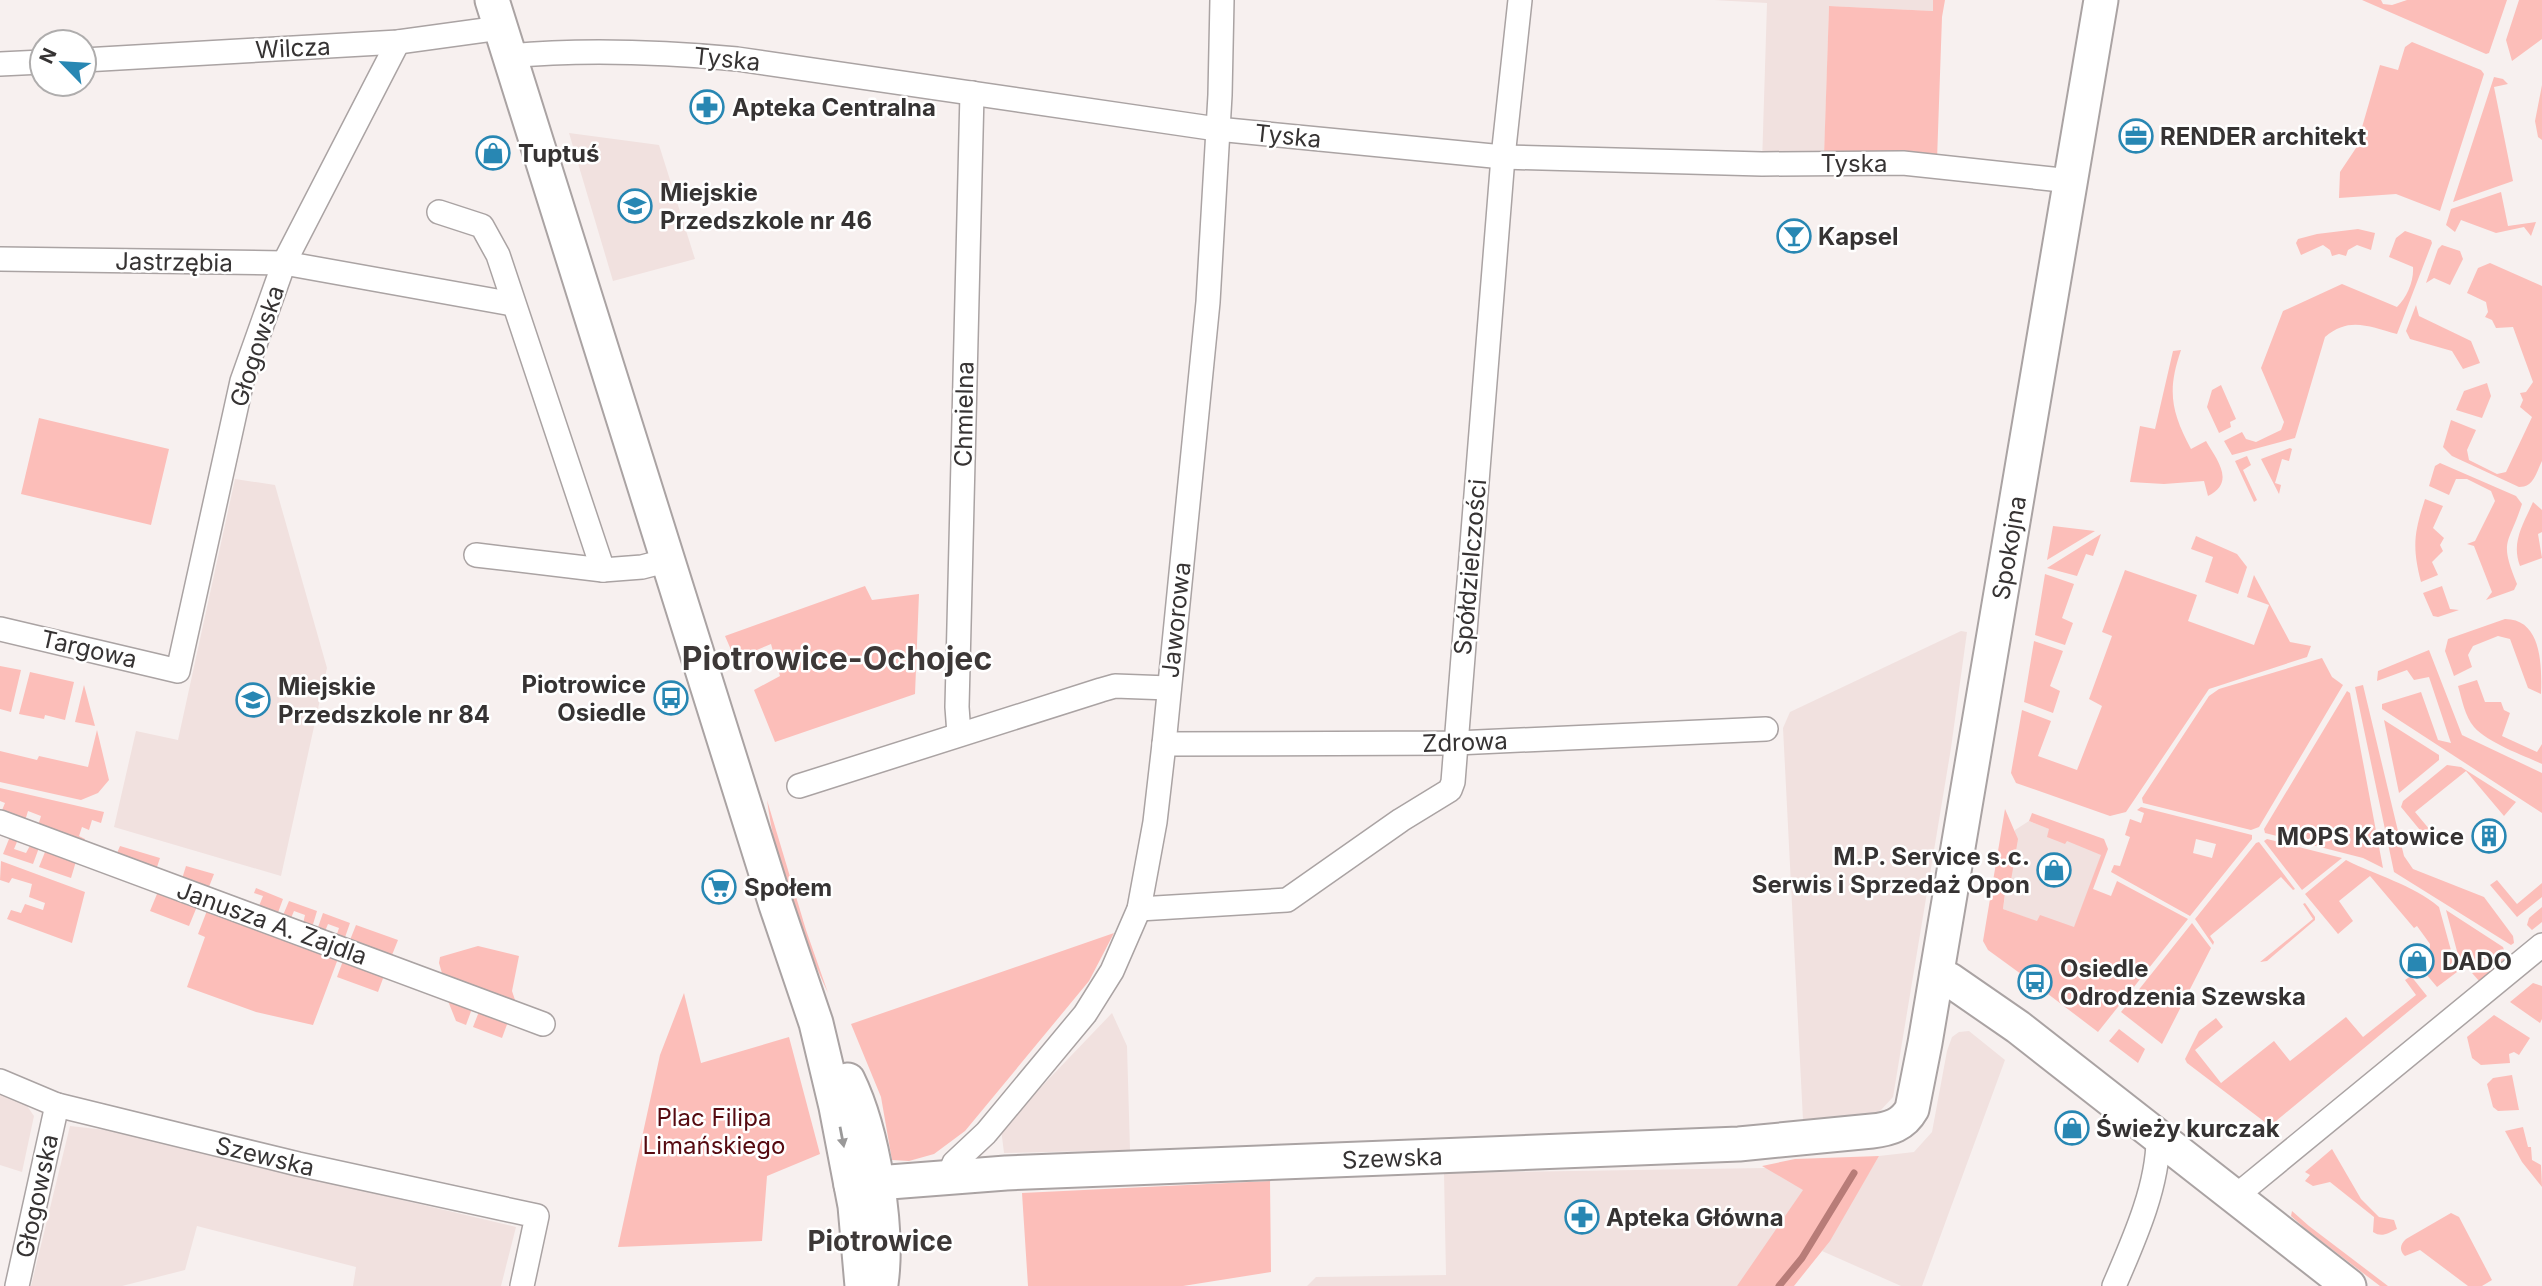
<svg xmlns="http://www.w3.org/2000/svg" width="2542" height="1286" viewBox="0 0 2542 1286" font-family="Inter,sans-serif">
  <style>
    .built { fill: #f1e1df }
    .green { fill: #fcbeb9; fill-rule: evenodd }
    .lines { fill: none; stroke-linecap: round; stroke-linejoin: round }
    .stream { stroke: #b87c78; stroke-width: 7 }
    .street-casing { stroke: #aaa3a3; stroke-width: 26 }
    .secondary-casing { stroke: #aaa3a3; stroke-width: 37 }
    .street { stroke: #fff; stroke-width: 23 }
    .secondary { stroke: #fff; stroke-width: 33 }
    .oneway { fill: #9a9999 }
    .labels { text-anchor: middle; dominant-baseline: central; stroke-width: 5; stroke-linejoin: round; paint-order: stroke }
    .street-label { font-size: 24px; fill: #363333; stroke: #fff }
    .poi-label { font-size: 24px; font-weight: bold; fill: #363333; stroke: #fff; text-anchor: start }
    .park-label { font-size: 24px; fill: #560a10; stroke: #fff }
    .quarter-label { font-size: 28px; font-weight: bold; fill: #3d3837; stroke: #fff }
    .district-label { font-size: 32px; font-weight: bold; fill: #3d3837; stroke: #fff }
  </style>
  <rect width="100%" height="100%" fill="#f7f0ef"/>
  <path class="built" d="M1714,0H1933V11L1829,6L1824,163L1762,164L1767,3Z
    M569,133L659,145L695,259L613,281Z
    M235,479L275,485L327,668L281,876L114,827L136,731L178,740Z
    M1961,631L1967,632L1951,748L1893,1097L1881,1110L1870,1116L1803,1120L1783,728L1790,712Z
    M2029,821L2100,849L2105,855L2075,936L2003,909L2015,830Z
    M1112,1013L1127,1046L1130,1150L1004,1153L1001,1129Z
    M1969,1031L2005,1060L1922,1286H1901L1822,1251L1879,1156L1914,1152L1932,1132L1947,1051L1952,1037L1959,1032Z
    M0,1091L25,1103L34,1116L22,1172L0,1165Z
    M70,1126L106,1130L516,1227L501,1286H353L356,1267L197,1226L185,1270L122,1286H31Z
    M1832,1167L1747,1286H1307L1316,1277L1446,1275L1444,1173Z"/>
  <path class="green" d="M1933,0H1945L1942,17L1937,160L1824,156L1829,6L1933,11Z
    M2362,0H2381L2383,4L2392,5L2407,0H2507L2489,53L2486,54Z
    M2519,0H2542V39L2512,61L2506,40Z
    M2412,42L2481,70L2484,74L2440,211L2396,194L2339,198L2340,172L2356,148L2380,65L2398,70L2405,47Z
    M2494,77L2503,79L2508,84L2494,87L2513,181L2453,202Z
    M2542,85V140L2538,137L2535,121Z
    M2501,192L2508,226L2536,222L2531,236L2524,227L2496,233L2461,220L2455,232L2446,225L2451,209Z
    M2358,229L2375,233L2371,250L2357,245L2348,250L2346,256L2339,254L2332,256L2330,250L2323,245L2301,255L2296,243L2298,239L2317,234Z
    M2405,231L2431,240L2432,243L2397,334C2369,327 2350,316 2325,337L2295,438L2232,455L2224,441L2242,432L2246,439L2256,442L2281,430L2284,422L2261,368L2283,311L2342,284L2397,307C2407,297 2414,281 2413,267L2389,257L2396,238Z
    M2442,245L2460,251L2463,259L2450,285L2434,278L2426,283L2438,249Z
    M2490,263L2542,286V461C2536,473 2534,487 2519,487L2452,456L2443,447L2451,420L2476,430L2467,450L2469,460L2497,474L2506,472L2532,417L2520,407L2523,400L2520,393L2526,392L2533,382L2513,327L2496,328L2492,320L2485,317L2488,312L2486,302L2467,293L2478,268Z
    M2416,305L2419,316L2471,341L2480,363L2463,369L2452,351L2410,339L2406,331Z
    M2181,350C2167,391 2171,411 2191,449L2206,441C2217,460 2236,482 2208,496L2204,481L2164,484L2130,482L2140,426L2155,429L2173,351Z
    M2487,383L2491,396L2482,418L2456,410L2464,391Z
    M2221,385L2236,419L2230,422L2231,427L2219,433L2207,407L2212,390Z
    M39,418L169,449L151,525L21,494Z
    M2290,448L2292,449L2289,461L2282,459L2275,483L2281,485L2279,494L2261,459Z
    M2247,456L2251,465L2243,470L2257,500L2254,502L2235,461Z
    M2440,463L2516,496L2522,504C2508,547 2499,539 2517,584L2514,590L2486,600L2492,592L2474,546L2467,544L2475,541L2495,501L2491,491L2467,479H2456L2449,495L2429,486L2435,466Z
    M2425,499L2443,506L2433,528L2444,538L2440,545L2443,551L2432,562L2438,575L2421,582C2412,547 2414,533 2425,499Z
    M2533,502L2542,510V532L2538,534L2542,558L2520,566C2511,542 2523,525 2533,502Z
    M2053,526L2095,531L2047,560Z
    M2101,534L2093,556L2086,554L2077,576L2047,568Z
    M2196,536L2237,554L2247,567L2238,594L2205,582L2213,557L2191,549Z
    M2125,570L2197,595L2188,621L2254,645L2269,605L2247,597L2254,575L2290,642L2311,646L2307,657L2209,689L2126,812L2110,816L2016,783L2011,773L2022,710L2051,721L2038,756L2077,770L2102,706L2089,699L2112,636L2102,632Z
    M2045,574L2074,584L2062,618L2073,623L2065,645L2035,635Z
    M865,586L872,600L919,594L915,694L775,742L754,690L780,676L771,644L735,659L725,636Z
    M2442,586L2450,609L2459,610L2438,617L2433,616L2423,593Z
    M2505,619C2542,619 2542,666 2541,694L2528,688L2510,639L2498,636L2473,646L2468,655L2472,667L2454,676L2445,651L2448,639Z
    M2034,641L2063,651L2050,686L2060,691L2053,713L2024,702Z
    M2429,650L2462,735L2542,773V813L2382,709V704L2421,692L2438,740L2451,743L2429,677L2414,680L2407,670L2377,681L2378,671Z
    M2322,658L2332,677L2343,685L2259,827L2251,830L2143,803L2142,798L2209,696L2219,689Z
    M0,666L21,670L11,712L0,709Z
    M30,672L74,682L65,720L45,715L44,719L19,714Z
    M2477,680L2485,702H2501L2504,710L2510,713L2502,736L2537,752L2542,744V764C2523,755 2488,743 2474,727C2465,716 2462,700 2458,686Z
    M84,685L95,726L75,722Z
    M2363,685L2404,856L2413,869L2484,897L2513,936L2514,943L2511,945L2394,872L2355,687Z
    M2347,691L2350,693L2383,868L2363,858L2265,833L2264,829Z
    M2384,720L2439,755V760L2399,793Z
    M97,730L109,780L98,793L81,800L0,782V751L37,760L39,756L88,767Z
    M2447,765L2461,767L2516,802L2504,816L2466,771L2415,812L2435,836L2429,841L2401,807L2403,801Z
    M0,788L104,812L101,823L92,820L89,830L82,827L79,836L85,839L83,846L37,829L41,816L28,811L24,824L0,815L5,803L0,801Z
    M767,800L806,930L828,993C800,931 776,867 767,800Z
    M2141,807L2252,835V839L2190,916L2111,872L2114,865L2120,866L2130,837L2125,835L2130,819L2141,823L2144,813L2137,810ZM2196,839L2216,844L2212,858L2193,853Z
    M2005,809L2018,839L2010,886H2006L2003,909L2037,921L2040,915L2074,927L2101,855L2067,841L2065,844L2047,837L2049,829L2029,821L2032,813L2104,839L2108,849L2093,889L2111,896L2117,881L2188,919L2098,1032L2048,994L2052,988L2037,976L2032,982L1988,950L1983,941Z
    M11,834L19,837L14,849L26,853L32,842L40,845L33,864L3,854Z
    M2267,839L2342,858L2302,890L2264,841Z
    M2259,842L2295,889L2293,890L2281,877L2210,936L2214,942L2213,945L2195,919L2256,843Z
    M120,846L160,858L155,873L115,858Z
    M47,847L77,858L71,878L39,867Z
    M2346,860C2377,876 2412,884 2439,907L2457,972L2437,987L2421,968L2429,962L2430,944L2417,926L2414,928L2370,876L2339,901L2353,921L2338,934L2305,894Z
    M1,861L85,892L72,943L7,919L11,910L21,913L25,904L43,910L45,903L29,897L32,884L12,878L9,883L0,880Z
    M186,866L214,874L207,892L181,882Z
    M2497,880L2517,904L2542,883V897L2517,917L2490,885Z
    M256,888L283,899L276,918L249,908L250,903L259,906L263,896L254,893Z
    M159,889L198,904L189,926L150,911Z
    M289,901L317,911L311,931L302,928L305,915L294,911L289,923L281,920Z
    M2305,903L2315,917V920L2267,961L2260,962L2313,919L2303,904Z
    M2542,907V922L2532,930L2527,925L2529,918Z
    M208,908L339,956L313,1025L256,1012L187,987L205,937L198,934Z
    M2446,910L2503,947L2504,950L2462,970Z
    M323,913L350,923L343,943L335,940L339,928L328,924L323,936L316,933Z
    M2192,923L2211,948L2162,1044L2121,1012Z
    M356,925L398,940L390,960L348,945Z
    M1114,933L1089,981L965,1131L934,1154L909,1161L892,1160L881,1097L851,1024Z
    M478,946L519,956L512,991L515,1000L513,1006L444,980L439,963L440,957Z
    M2515,953L2480,982L2472,973Z
    M344,958L385,973L378,992L337,977Z
    M2411,976L2427,996L2270,1126L2187,1063L2185,1059L2199,1031L2216,1018L2223,1027L2195,1050L2221,1083L2274,1041L2290,1061L2346,1017L2363,1037L2416,995L2405,980Z
    M2533,983L2542,986V1019L2540,1023L2510,1002Z
    M684,993L701,1063L789,1037L820,1154L767,1176L762,1241L618,1247L660,1055Z
    M446,996L473,1006L466,1025L456,1021Z
    M480,1009L509,1019L502,1038L473,1027Z
    M2494,1015L2530,1038L2519,1055L2514,1052L2509,1054L2510,1063L2481,1065L2472,1058L2467,1037Z
    M2119,1029L2145,1049L2138,1063L2109,1041Z
    M2512,1075L2519,1110L2498,1111L2493,1107L2487,1084L2493,1078Z
    M2523,1127L2528,1147H2531L2532,1160L2541,1165L2542,1187L2522,1162L2505,1131Z
    M2332,1149L2361,1199L2379,1217L2394,1220L2397,1229C2388,1233 2382,1238 2373,1232L2374,1217L2330,1182L2313,1186L2305,1181L2310,1175L2305,1172Z
    M1879,1156L1830,1241L1794,1286H1737L1803,1190L1762,1166L1795,1159Z
    M1270,1181L1271,1272L1183,1286H1028L1022,1193Z
    M2292,1211L2309,1226L2388,1286H2380L2308,1231L2291,1216Z
    M2451,1213L2459,1217L2492,1280L2482,1286H2468L2420,1250L2405,1256C2399,1251 2400,1244 2406,1239Z"/>
  <g class="lines">
    <path class="stream" d="M1779,1286L1802,1258L1854,1173"/>
    <defs>
      <g id="street">
        <path d="M509,56C584,49 662,52 737,59L1217,129L1503,157L1762,164L1903,163L2071,181"/>
        <path d="M84,60L398,42L500,28"/>
        <path d="M0,64L42,62"/>
        <path d="M439,212L482,226L498,255L603,570"/>
        <path d="M0,259L284,263L513,304"/>
        <path d="M476,555L603,570L642,567L669,560"/>
        <path d="M0,629L178,671L242,381L284,263L398,42"/>
        <path d="M959,734L957,707L972,93"/>
        <path d="M1164,744L1456,743L1766,729"/>
        <path d="M799,786L1101,690L1115,686L1169,688"/>
        <path d="M0,822L543,1024"/>
        <path d="M1139,909L1287,900L1401,820L1450,790L1453,782L1503,157L1520,0"/>
        <path id="s1" d="M0,1081L57,1105L298,1164L537,1216L522,1286"/>
        <path d="M951,1176V1170L954,1163L986,1133L1085,1014L1112,971L1139,909L1155,822L1164,744L1208,302L1220,95L1222,0"/>
        <path d="M2236,1196L2542,945"/>
        <path d="M17,1286L57,1105"/>
        <path d="M2114,1286C2133,1242 2159,1185 2158,1136"/>
      </g>
      <g id="secondary">
        <path d="M492,0L776,905L816,1023L836,1107L855,1206L862,1286"/>
        <path d="M1937,974L1950,980L2018,1027L2349,1286"/>
        <path d="M848,1080C873,1131 889,1228 881,1284"/>
        <path id="s2" d="M851,1185L1006,1173L1739,1144L1872,1131C1890,1129 1903,1125 1912,1109L1925,1043L2101,0"/>
      </g>
    </defs>
    <use href="#street" class="street-casing"/>
    <use href="#secondary" class="secondary-casing"/>
    <use href="#street" class="street"/>
    <use href="#secondary" class="secondary"/>
  </g>
  <defs><path id="oneway-solid" d="M-6-.8H1V-3.2L6.5 0L1 3.2V.8H-6Z" transform="scale(1.75)"/></defs>
  <use class="oneway" href="#oneway-solid" transform="translate(842 1137) rotate(79)"/>
  <defs>
    <symbol id="pharmacy-ring" viewBox="-11 -11 22 22"><circle r="9.5" fill="#fff" stroke="#2887b3" stroke-width="1.5"/><path d="M-2-6h4v4h4v4h-4v4h-4v-4h-4v-4h4Z" fill="#2887b3"/></symbol>
    <symbol id="office-ring" viewBox="-11 -11 22 22"><circle r="9.5" fill="#fff" stroke="#2887b3" stroke-width="1.5"/><path d="M-6-3h4V-5.5h4V-3h4V5H-6ZM-1-4.5V-3h2v-1.5ZM-6 0V1H6V0Z" fill="#2887b3"/></symbol>
    <symbol id="shop-ring" viewBox="-11 -11 22 22"><circle r="9.5" fill="#fff" stroke="#2887b3" stroke-width="1.5"/><path d="M-5-2.5h2.3a2.7 3.5 0 0 1 5.4 0H5L5.5 6h-11ZM-1.5-2.5h3a1.5 2.3 0 0 0-3 0Z" fill="#2887b3"/></symbol>
    <symbol id="school-ring" viewBox="-11 -11 22 22"><circle r="9.5" fill="#fff" stroke="#2887b3" stroke-width="1.5"/><path d="M0-5L7-2L0 1L-7-2ZM-4 1L0 2.5L4 1V4Q0 6-4 4Z" fill="#2887b3"/></symbol>
    <symbol id="bar-ring" viewBox="-11 -11 22 22"><circle r="9.5" fill="#fff" stroke="#2887b3" stroke-width="1.5"/><path d="M-6-5H6L.8 .8V4.5H3.5V6h-7V4.5H-.8V.8Z" fill="#2887b3"/></symbol>
    <symbol id="bus-ring" viewBox="-11 -11 22 22"><circle r="9.5" fill="#fff" stroke="#2887b3" stroke-width="1.5"/><path d="M-5-6H5V4H4V6H2V4H-2V6H-4V4H-5ZM-3.5-4V0h7V-4ZM-3.5 1.2v1.5H-2V1.2ZM2 1.2v1.5H3.5V1.2Z" fill="#2887b3"/></symbol>
    <symbol id="building-ring" viewBox="-11 -11 22 22"><circle r="9.5" fill="#fff" stroke="#2887b3" stroke-width="1.5"/><path d="M-4-6H4V6H1V3H-1V6H-4ZM-2.5-4.3h1.7v1.8h-1.7ZM.8-4.3h1.7v1.8H.8ZM-2.5-1h1.7V.8h-1.7ZM.8-1h1.7V.8H.8Z" fill="#2887b3"/></symbol>
    <symbol id="supermarket-ring" viewBox="-11 -11 22 22"><circle r="9.5" fill="#fff" stroke="#2887b3" stroke-width="1.5"/><path d="M-6-5.5h2.5l.6 2H6L4.5 2H-2.5L-4.4-4H-6ZM-1.5 3.2a1.3 1.3 0 1 0 .1 0ZM3 3.2a1.3 1.3 0 1 0 .1 0Z" fill="#2887b3"/></symbol>
  </defs>
  <g fill-rule="evenodd">
    <use href="#pharmacy-ring" x="688" y="88" width="38" height="38"/>
    <use href="#office-ring" x="2117" y="117" width="38" height="38"/>
    <use href="#shop-ring" x="474" y="134" width="38" height="38"/>
    <use href="#school-ring" x="616" y="187" width="38" height="38"/>
    <use href="#bar-ring" x="1775" y="217" width="38" height="38"/>
    <use href="#bus-ring" x="652" y="679" width="38" height="38"/>
    <use href="#school-ring" x="234" y="681" width="38" height="38"/>
    <use href="#building-ring" x="2470" y="817" width="38" height="38"/>
    <use href="#shop-ring" x="2035" y="851" width="38" height="38"/>
    <use href="#supermarket-ring" x="700" y="868" width="38" height="38"/>
    <use href="#shop-ring" x="2398" y="942" width="38" height="38"/>
    <use href="#bus-ring" x="2016" y="963" width="38" height="38"/>
    <use href="#shop-ring" x="2053" y="1109" width="38" height="38"/>
    <use href="#pharmacy-ring" x="1563" y="1198" width="38" height="38"/>
  </g>
  <g class="labels">
    <g class="street-label">
      <text transform="translate(293 48) rotate(-3)">Wilcza</text>
      <text transform="translate(727 59) rotate(6)">Tyska</text>
      <text transform="translate(1288 136) rotate(6)">Tyska</text>
      <text x="1854" y="163">Tyska</text>
      <text transform="translate(174 262) rotate(1)">Jastrzębia</text>
      <text transform="translate(257 346) rotate(-72)">Głogowska</text>
      <text transform="translate(964 414) rotate(-89)">Chmielna</text>
      <text stroke="none"><textPath href="#s2" startOffset="1640">Spokojna</textPath></text>
      <text transform="translate(1470 567) rotate(-85)">Spółdzielczości</text>
      <text transform="translate(1176 620) rotate(-84)">Jaworowa</text>
      <text transform="translate(89 649) rotate(13)">Targowa</text>
      <text transform="translate(1465 742) rotate(-2)">Zdrowa</text>
      <text transform="translate(272 923) rotate(20)">Janusza A. Zajdla</text>
      <text stroke="none"><textPath href="#s1" startOffset="276">Szewska</textPath></text>
      <text stroke="none"><textPath href="#s2" startOffset="542">Szewska</textPath></text>
      <text transform="translate(37 1196) rotate(-78)">Głogowska</text>
    </g>
    <g class="poi-label">
      <text x="732" y="107">Apteka Centralna</text>
      <text x="2160" y="136">RENDER architekt</text>
      <text x="518" y="153">Tuptuś</text>
      <text x="660" y="192">Miejskie<tspan x="660" dy="28">Przedszkole nr 46</tspan></text>
      <text x="1818" y="236">Kapsel</text>
      <text x="646" y="684" text-anchor="end">Piotrowice<tspan x="646" dy="28">Osiedle</tspan></text>
      <text x="278" y="686">Miejskie<tspan x="278" dy="28">Przedszkole nr 84</tspan></text>
      <text x="2464" y="836" text-anchor="end">MOPS Katowice</text>
      <text x="2030" y="856" text-anchor="end">M.P. Service s.c.<tspan x="2030" dy="28">Serwis i Sprzedaż Opon</tspan></text>
      <text x="744" y="887">Społem</text>
      <text x="2442" y="961">DADO</text>
      <text x="2060" y="968">Osiedle<tspan x="2060" dy="28">Odrodzenia Szewska</tspan></text>
      <text x="2096" y="1128">Świeży kurczak</text>
      <text x="1606" y="1217">Apteka Główna</text>
    </g>
    <g class="park-label">
      <text x="714" y="1117">Plac Filipa<tspan x="714" dy="28">Limańskiego</tspan></text>
    </g>
    <g class="quarter-label">
      <text x="880" y="1241">Piotrowice</text>
    </g>
    <g class="district-label">
      <text x="837" y="658">Piotrowice-Ochojec</text>
    </g>
  </g>
  <g transform="translate(63 63) rotate(295)"><circle r="33" fill="#ffffff" stroke="#afadad" stroke-width="2"/>
  <path d="M0-5L12 26L0 18L-12 26Z" fill="#2887b3"/>
  <text y="-10" font-size="19" font-weight="bold" text-anchor="middle" fill="#363333">N</text>
  </g>
</svg>
